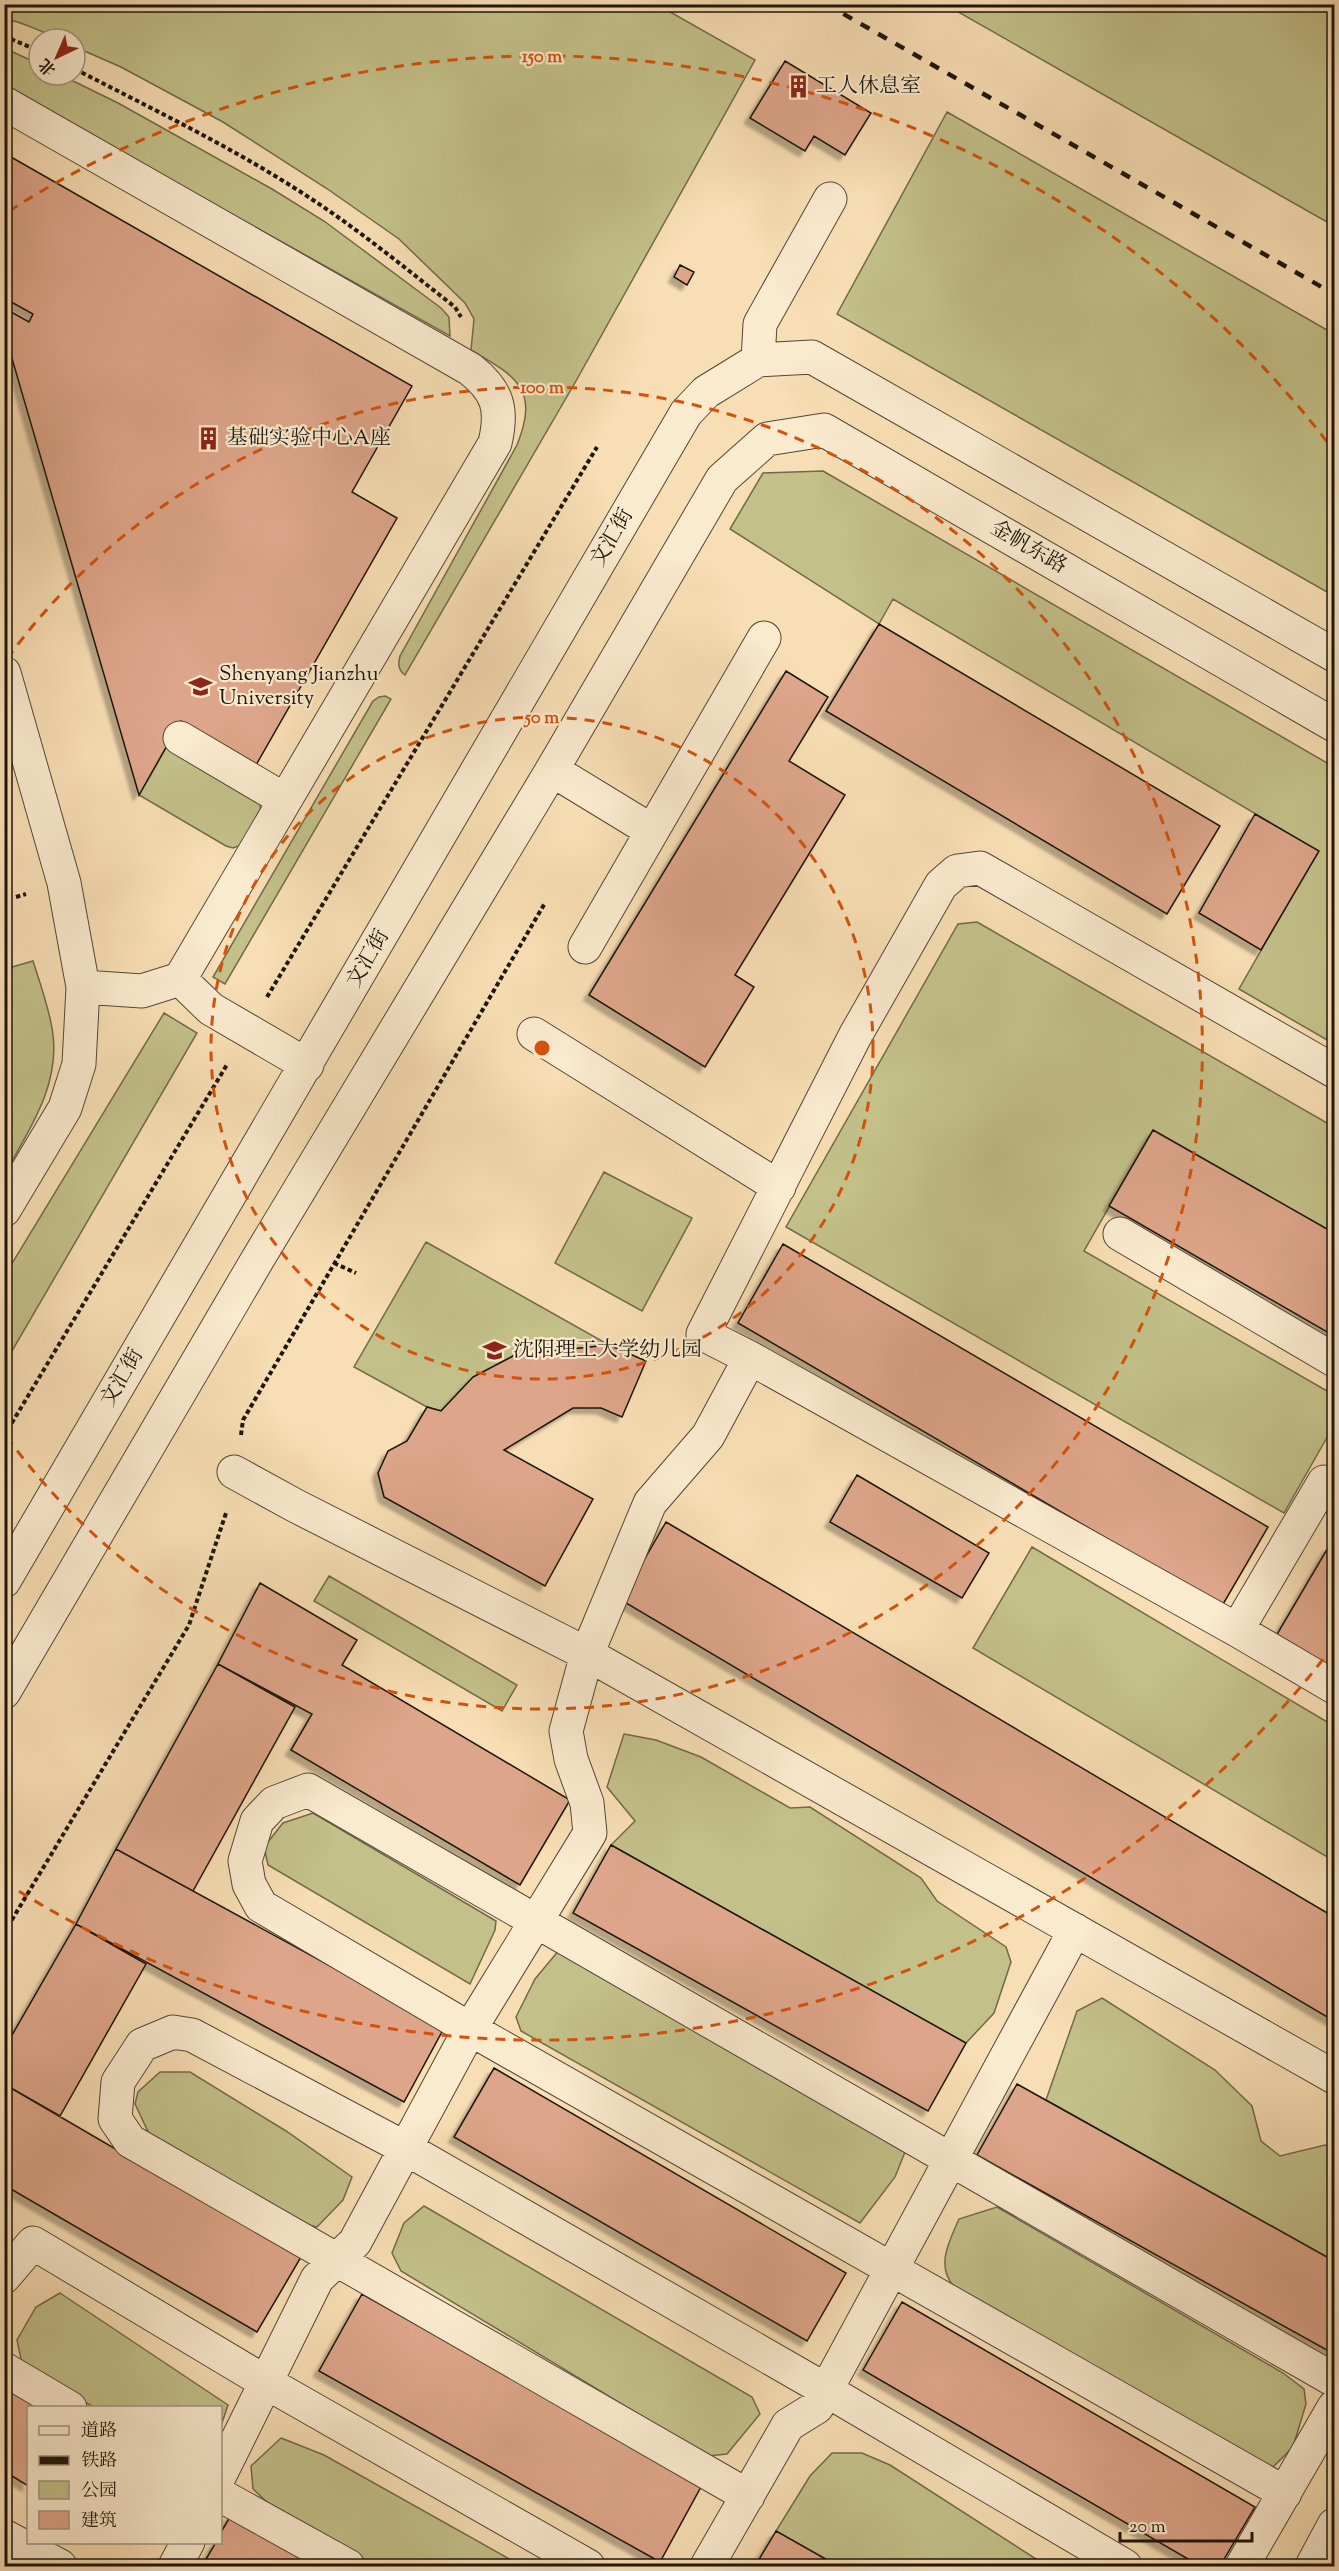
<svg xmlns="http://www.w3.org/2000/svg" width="1339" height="2571" viewBox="0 0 1339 2571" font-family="'Sorts Mill Goudy','Noto Serif SC',serif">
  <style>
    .green { fill: #c3c089; stroke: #706a4a; stroke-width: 1.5 }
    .building { fill: #dda589; stroke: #1c150c; stroke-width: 1.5; filter: url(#shadow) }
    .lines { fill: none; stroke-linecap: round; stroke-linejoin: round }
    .minor-casing { stroke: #534736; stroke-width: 35 }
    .path { stroke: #1c150c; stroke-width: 4; stroke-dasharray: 4.5 3; stroke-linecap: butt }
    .minor { stroke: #faeace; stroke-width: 33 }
    .rail { stroke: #1c150c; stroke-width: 4.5; stroke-dasharray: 10 10; stroke-linecap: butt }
    .ring { fill: none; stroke: #d4520c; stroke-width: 3; stroke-dasharray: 10 8 }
    .labels { text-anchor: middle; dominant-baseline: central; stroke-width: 4.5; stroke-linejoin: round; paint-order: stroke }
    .poi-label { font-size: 21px; fill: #1c150c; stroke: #faeace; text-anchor: start }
    .street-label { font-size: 21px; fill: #1c150c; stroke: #faeace }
    .centre { fill: #d4520c; stroke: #faeace; stroke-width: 3 }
    .ring-label { font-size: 18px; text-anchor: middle; font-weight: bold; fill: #d4520c; stroke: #faeace; stroke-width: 4.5; stroke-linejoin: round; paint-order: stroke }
  </style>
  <defs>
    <filter id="shadow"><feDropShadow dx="-5.5" dy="5.5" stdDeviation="1.5" flood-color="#0004"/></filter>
  </defs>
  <rect width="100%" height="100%" fill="#f8deb4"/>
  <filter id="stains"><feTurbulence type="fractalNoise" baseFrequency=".00333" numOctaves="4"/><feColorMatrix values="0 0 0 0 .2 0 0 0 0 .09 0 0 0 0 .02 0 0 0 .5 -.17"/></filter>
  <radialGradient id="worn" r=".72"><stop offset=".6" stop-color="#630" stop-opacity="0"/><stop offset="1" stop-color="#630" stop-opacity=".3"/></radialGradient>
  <path class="green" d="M4,5H658L755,60L576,381L405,675C398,670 398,664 400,656L517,445C540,388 515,376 471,350L474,319L465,303L399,239L326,188L223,122L121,67L75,47V39C48,39 31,23 5,19Z
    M946,5H1334V226Z
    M4,48L39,64V75H61L118,103L272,189L324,221L441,308L449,317L450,336L5,87Z
    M947,112L1334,334V596L837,314Z
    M823,471L1334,767V1044L1239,989L1318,851L893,599L879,624L730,529L763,473Z
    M385,696L391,699L225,984L213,977L373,701L379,697Z
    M168,744L259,801L261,810L241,845L233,848L226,846L139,795Z
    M977,922L1334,1127V1233L1153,1130L1084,1251L1334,1395V1425L1284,1513L786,1227L958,924Z
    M33,961C40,983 48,1005 52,1028C62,1082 30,1129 5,1173V969Z
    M164,1013L197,1033L5,1363V1275Z
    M604,1172L692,1218L642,1311L555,1263Z
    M426,1242L609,1345L515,1355L473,1377L441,1411L427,1407L354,1367Z
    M1032,1547L1334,1726V1861L973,1648Z
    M329,1576L517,1685L502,1711L314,1601Z
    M624,1734L656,1740L701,1757L790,1808L810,1807L921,1878L937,1901L1006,1947L1011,1962L994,2013L966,2043L611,1845L635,1821L607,1787Z
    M313,1813L496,1921L495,1930L470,1984L268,1865L264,1847L283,1823Z
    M560,1949L905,2152L895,2177L860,2223L521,2031L516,2017L535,1979Z
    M1102,1998L1215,2070L1252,2106L1261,2141L1280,2156L1325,2145L1334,2149V2261L1046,2100L1077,2011Z
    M160,2072H190L286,2131L352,2177L343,2200L317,2227L280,2218L151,2138L135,2104L138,2092Z
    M424,2206L752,2397L760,2414L727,2454L708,2456L401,2271L392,2253L404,2223Z
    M997,2207L1283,2373L1304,2389L1306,2404L1293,2447L1273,2467L955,2288C935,2266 949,2242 959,2219Z
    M60,2293L228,2405L221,2426L220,2408L94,2407L33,2375L22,2364L17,2340L36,2307Z
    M281,2438L324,2455L522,2566H355L309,2541L253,2489L251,2466Z
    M832,2453H862L890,2465L1047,2566H838L776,2531L810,2476Z"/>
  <path class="building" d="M785,61L871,113L845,155L814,136L805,151L750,118Z
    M4,153L412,386L352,492L397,518L256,765L181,721L139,795L4,331V308L29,322L33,314L4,298Z
    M680,265L694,272L687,285L674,277Z
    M879,624L1220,826L1167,914L826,711Z
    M786,671L828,697L789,761L845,795L735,975L754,987L705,1067L589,995Z
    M1255,814L1319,851L1261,950L1199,913Z
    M1153,1130L1334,1233V1336L1109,1206Z
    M783,1244L1268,1527L1222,1606L738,1323Z
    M609,1345L646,1361L622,1417L601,1408H573L504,1450L593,1499L545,1586L384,1497L378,1473L388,1451L407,1441L427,1407L441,1411L473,1377L515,1355Z
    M857,1475L989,1553L962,1598L830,1522Z
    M666,1522L1334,1917V2021L621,1600Z
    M1329,1546L1334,1550V1671L1276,1636Z
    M260,1583L357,1640L342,1665L570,1800L520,1885L291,1750L312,1714L218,1664Z
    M218,1664L295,1707L193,1891L116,1849Z
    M611,1845L966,2043L928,2111L573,1913Z
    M116,1849L444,2028L404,2102L76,1924Z
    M76,1924L146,1964L60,2116L4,2084V2049Z
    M494,2068L846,2273L807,2341L454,2137Z
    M4,2084L301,2257L257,2332L4,2185Z
    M1017,2084L1334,2261V2354L977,2155Z
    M362,2294L702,2485L660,2562L319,2371Z
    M902,2302L1255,2507L1220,2566H1200L863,2370Z
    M4,2370L67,2408H28V2486L4,2471Z
    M231,2515L323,2566H202L216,2542H220V2534Z
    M776,2531L838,2566H755Z"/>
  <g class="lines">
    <defs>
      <path id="minor" d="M4,103L470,369C498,391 503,409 495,443L180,979L142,991L83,987
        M758,360L760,324L830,199
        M4,673L64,883L83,987L79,1064L65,1108L4,1210
        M180,738L285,800
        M552,770L652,831
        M585,947L764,638
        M180,979L211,1009L307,1065
        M534,1034L779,1187
        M1120,1234L1334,1360
        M750,1358L703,1334L855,1036L941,885L957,871L980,868L1334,1071
        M234,1472L296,1506L587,1654L1334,2077
        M1334,1489L1324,1482L1237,1630L1334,1687
        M4,1581L686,413L706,392L758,360L812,357L1334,655
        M4,1692L256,1262L552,770L722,479L767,439L824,430L1334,725
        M4,2277L33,2243L267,2383L588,2566
        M4,2369L70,2408
        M220,2475L317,2279L355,2242L470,2029L590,1833L587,1803L571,1759L566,1731L587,1654L650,1503L708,1436L750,1358L1237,1630
        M1285,2493L470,2029L261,1906L249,1884L245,1861L257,1821L274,1803L308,1790L1334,2380
        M220,2495L348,2566
        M748,2496L130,2141L115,2119L118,2082L142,2045L173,2032L192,2035L405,2148L826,2390L1125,2566
        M4,2536L60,2566
        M175,2566L188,2542
        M707,2566L788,2425L817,2407L1075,1930
        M1242,2566L1334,2407
        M1312,2566L1334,2525"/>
    </defs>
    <use href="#minor" class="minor-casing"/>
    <path class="path" d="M4,36L39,51
      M75,69C156,111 240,151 316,202C364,234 409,271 455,307L461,317
      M16,897L26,894
      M267,997L597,447
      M334,1263L356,1273
      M241,1435L243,1420L545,903
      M4,1436L228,1063
      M4,1933L189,1625L226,1513"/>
    <use href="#minor" class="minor"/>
    <path class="rail" d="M826,4L1334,294"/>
  </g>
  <g class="ring">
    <circle cx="542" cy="1048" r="331"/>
    <path d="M7 659A661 661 0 1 1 7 1437"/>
    <path d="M1334 1645A992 992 0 0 1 9 1885M9 211A992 992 0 0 1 1334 451"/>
  </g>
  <defs>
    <symbol id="building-bare" viewBox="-9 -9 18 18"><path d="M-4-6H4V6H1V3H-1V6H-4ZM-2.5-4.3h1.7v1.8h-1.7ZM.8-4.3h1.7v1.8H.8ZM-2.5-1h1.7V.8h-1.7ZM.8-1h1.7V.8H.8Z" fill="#8f2418" stroke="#faeace" stroke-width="2.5" paint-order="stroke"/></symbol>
    <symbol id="university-bare" viewBox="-9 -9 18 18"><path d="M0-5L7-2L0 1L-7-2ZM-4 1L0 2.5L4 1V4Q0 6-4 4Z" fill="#8f2418" stroke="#faeace" stroke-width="2.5" paint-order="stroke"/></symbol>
    <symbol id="school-bare" viewBox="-9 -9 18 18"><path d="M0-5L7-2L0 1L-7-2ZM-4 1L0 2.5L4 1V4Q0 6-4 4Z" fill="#8f2418" stroke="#faeace" stroke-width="2.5" paint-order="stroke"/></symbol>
  </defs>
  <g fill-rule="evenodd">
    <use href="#building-bare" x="782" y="70" width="33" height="33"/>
    <use href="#building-bare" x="192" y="422" width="33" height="33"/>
    <use href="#university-bare" x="184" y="670" width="33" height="33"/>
    <use href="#school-bare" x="478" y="1334" width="33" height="33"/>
  </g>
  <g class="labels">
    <g class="poi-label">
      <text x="816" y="87">工人休息室</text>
      <text x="227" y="439">基础实验中心A座</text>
      <text x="219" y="675">Shenyang Jianzhu<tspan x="219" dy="24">University</tspan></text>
      <text x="513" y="1351">沈阳理工大学幼儿园</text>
    </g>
    <g class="street-label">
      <text transform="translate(613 538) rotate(-60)">文汇街</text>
      <text transform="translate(1028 548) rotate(30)">金帆东路</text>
      <text transform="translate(369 959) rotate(-60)">文汇街</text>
      <text transform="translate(123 1378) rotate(-60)">文汇街</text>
    </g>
  </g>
  <circle cx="542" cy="1048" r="9" class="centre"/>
  <g class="ring-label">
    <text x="542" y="62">150 m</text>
    <text x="542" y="393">100 m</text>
    <text x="542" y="723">50 m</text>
  </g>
  <rect width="1339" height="2571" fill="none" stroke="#f8deb4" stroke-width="24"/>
  <rect x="6" y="6" width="1327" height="2559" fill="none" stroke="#1c150c" stroke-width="3"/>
  <rect x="12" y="12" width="1315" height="2547" fill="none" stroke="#1c150c" stroke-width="1.5"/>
  <rect x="27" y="2406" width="195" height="138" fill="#faeace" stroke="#a19580" stroke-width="1.5"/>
  <rect x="39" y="2426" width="30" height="9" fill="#faeace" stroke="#a19580" stroke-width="1.5"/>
  <text x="81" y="2436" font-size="18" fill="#1c150c">道路</text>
  <rect x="39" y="2456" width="30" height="9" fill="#1c150c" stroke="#a19580" stroke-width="1.5"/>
  <text x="81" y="2466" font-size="18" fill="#1c150c">铁路</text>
  <rect x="39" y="2481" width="30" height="18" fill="#c3c089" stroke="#a19580" stroke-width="1.5"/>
  <text x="81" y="2496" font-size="18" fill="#1c150c">公园</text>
  <rect x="39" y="2511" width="30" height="18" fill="#dda589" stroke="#a19580" stroke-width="1.5"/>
  <text x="81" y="2526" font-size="18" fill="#1c150c">建筑</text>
  <g transform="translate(57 57) rotate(224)"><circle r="28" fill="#faeace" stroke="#a19580" stroke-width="1.5"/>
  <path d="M0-4.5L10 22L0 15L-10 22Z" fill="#8f2418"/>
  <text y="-9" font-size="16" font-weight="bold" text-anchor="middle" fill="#1c150c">北</text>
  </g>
  <path d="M1120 2532v9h132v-9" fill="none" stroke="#1c150c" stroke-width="3"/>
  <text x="1129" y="2532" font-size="18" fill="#1c150c" stroke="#faeace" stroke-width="4.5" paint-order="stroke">20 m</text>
  <rect width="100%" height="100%" filter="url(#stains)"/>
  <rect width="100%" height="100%" fill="url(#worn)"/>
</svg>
